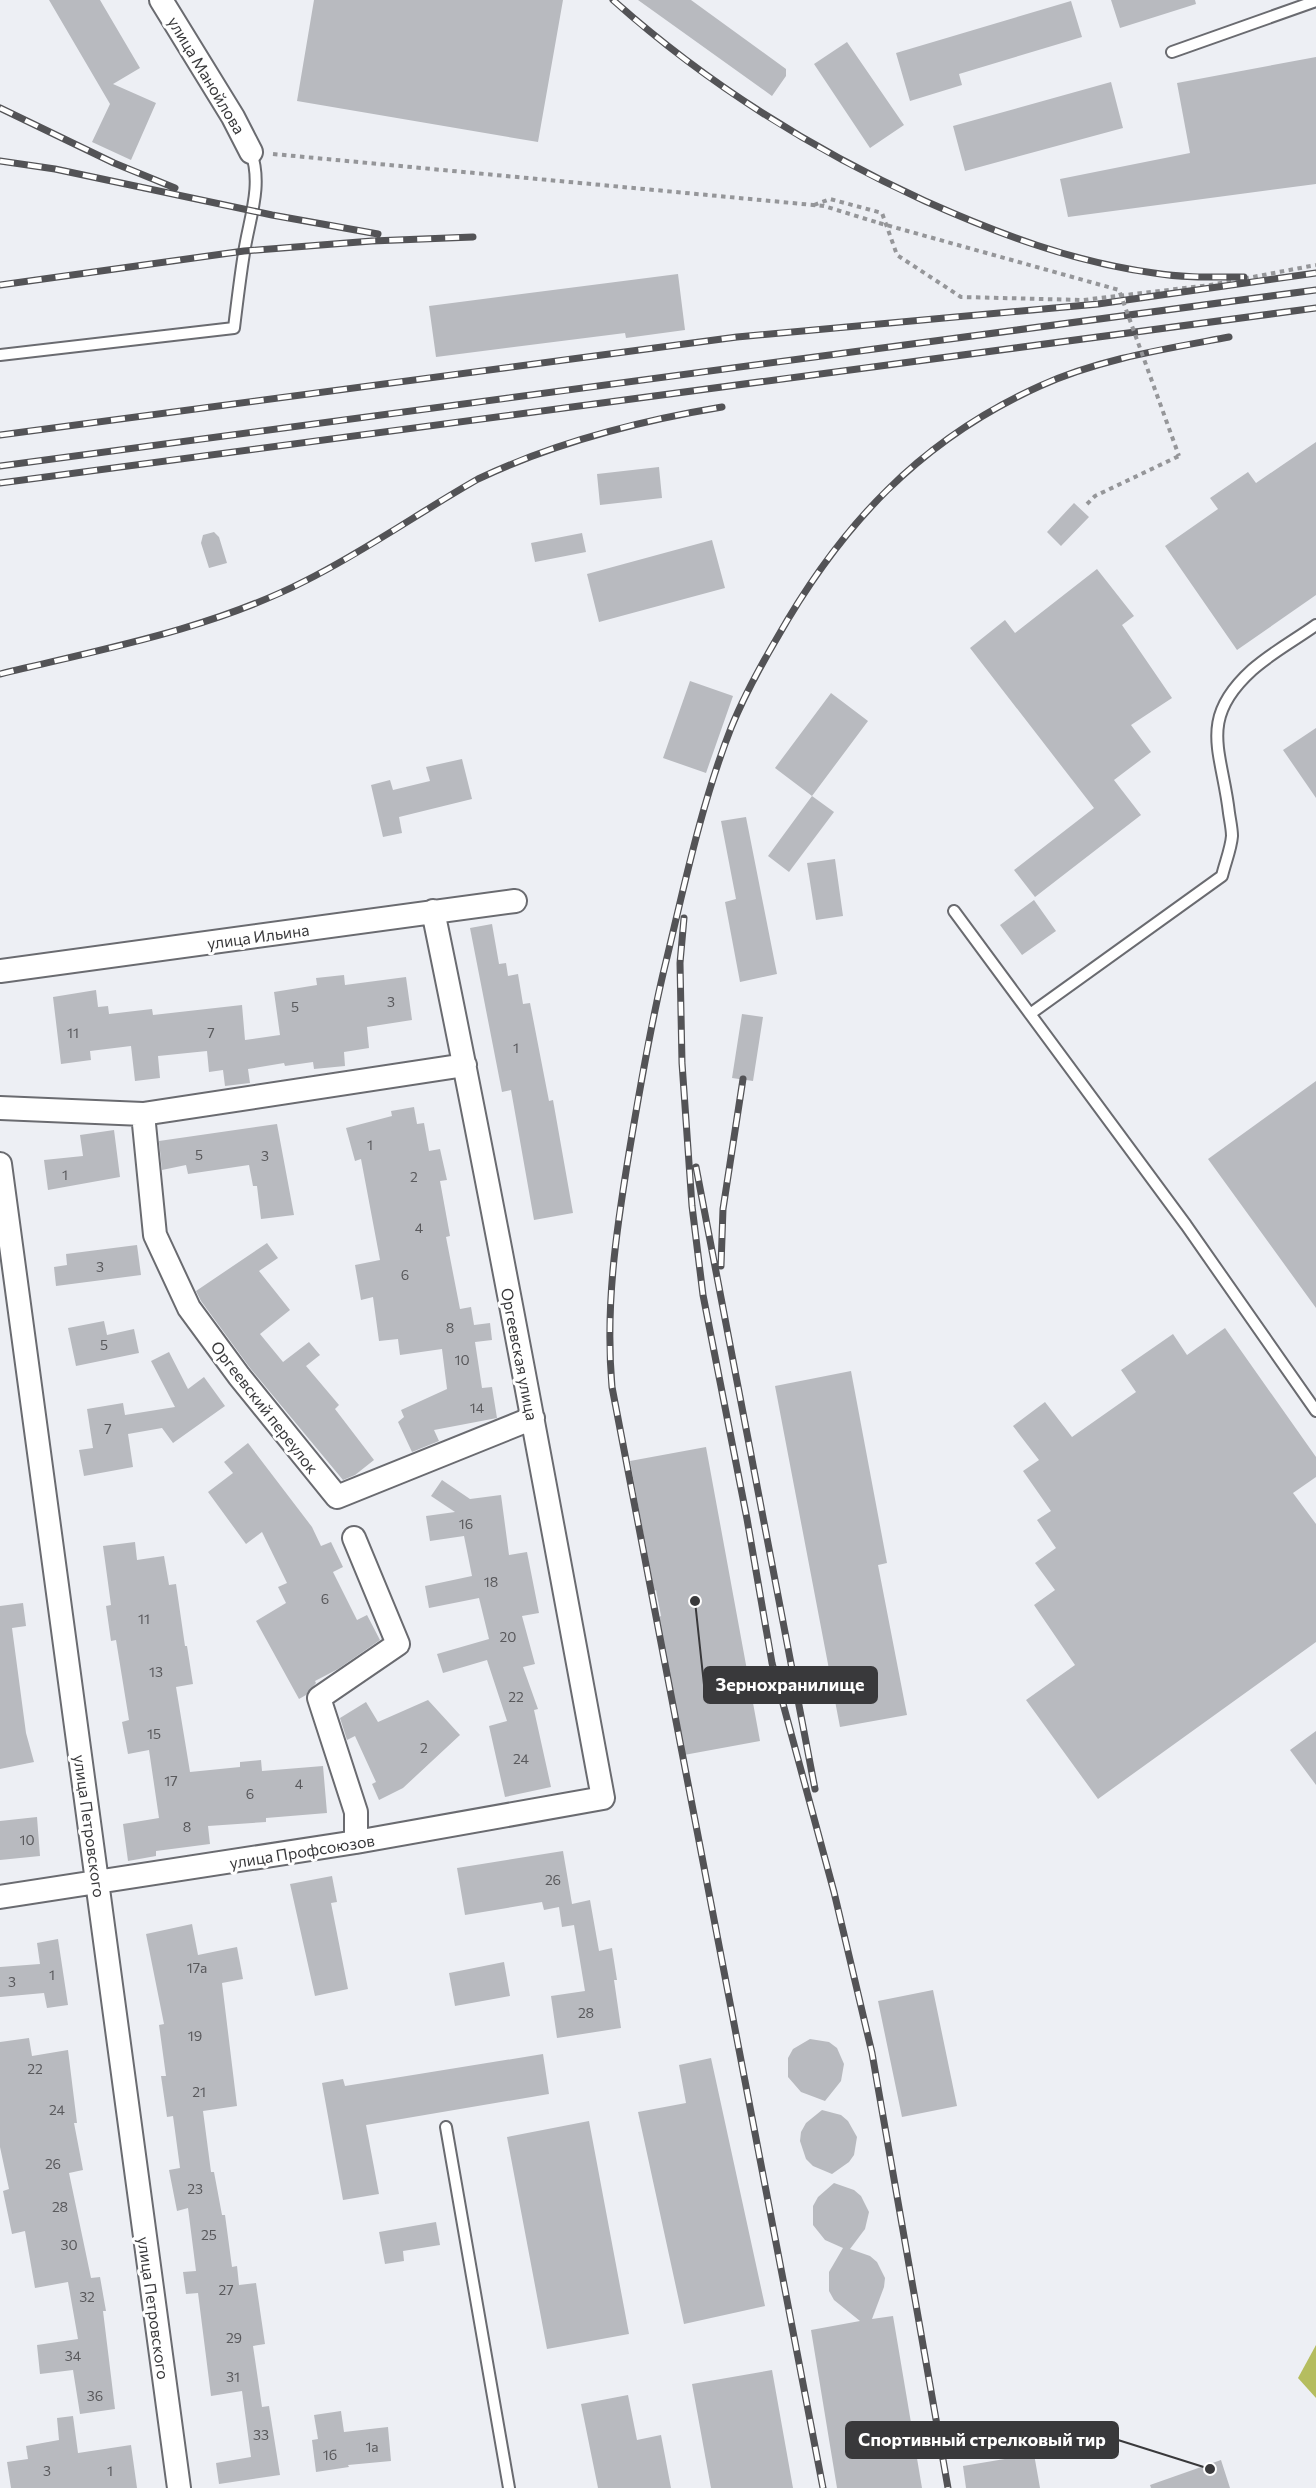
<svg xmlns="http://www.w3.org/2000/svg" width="1316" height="2488" viewBox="0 0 1316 2488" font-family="Commissioner,sans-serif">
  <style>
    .forest { fill: #b5bd5f }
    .building { fill: #b8babf }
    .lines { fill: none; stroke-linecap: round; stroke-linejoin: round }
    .service-casing { stroke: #6a6b70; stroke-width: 14 }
    .minor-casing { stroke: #6a6b70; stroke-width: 26 }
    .path { stroke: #959699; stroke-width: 4; stroke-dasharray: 4.5 4.5; stroke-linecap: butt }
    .service { stroke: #fff; stroke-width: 10 }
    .minor { stroke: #fff; stroke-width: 22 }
    .rail-casing { stroke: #535356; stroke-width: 7 }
    .rail { stroke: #fff; stroke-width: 4.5; stroke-dasharray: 14; stroke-linecap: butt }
    .path-bridge { stroke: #959699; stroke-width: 4; stroke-dasharray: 4.5 4.5; stroke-linecap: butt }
    .labels { text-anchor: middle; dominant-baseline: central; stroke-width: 6; stroke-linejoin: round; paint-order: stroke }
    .number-label { font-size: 14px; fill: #59595c }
    .street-label { font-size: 16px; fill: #39393b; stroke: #fff }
    .leader { fill: none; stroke: #39393b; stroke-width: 2 }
    .callout-dot { fill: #39393b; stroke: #fff; stroke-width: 2 }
    .callout { fill: #39393b; stroke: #39393b; stroke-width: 2 }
    .callout-label { font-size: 18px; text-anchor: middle; font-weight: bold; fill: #fff }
  </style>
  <rect width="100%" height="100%" fill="#edeff4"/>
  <path class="forest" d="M1316,2345V2398L1298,2378Z"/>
  <path class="building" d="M49,0H100L140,68L113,84L156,103L131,160L92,142L110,104Z
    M314,0H563L538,142L297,101Z
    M638,0H691L786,69V76L772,96Z
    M1111,0H1195L1196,4L1120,28Z
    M1071,1L1082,37L959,74L962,85L910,101L896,53Z
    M847,42L904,125L870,148L814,64Z
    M1316,57V184L1068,217L1060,179L1190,153L1177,83Z
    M1111,82L1123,128L965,171L953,126Z
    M678,274L685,330L626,338L625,333L436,357L429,306Z
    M1316,442V595L1237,650L1165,546L1218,509L1210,498L1248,472L1256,483Z
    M659,467L662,498L600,505L597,474Z
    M1074,503L1089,517L1061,546L1047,532Z
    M214,532L219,537L227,563L209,568L201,543L203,535Z
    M582,533L586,552L535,562L531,543Z
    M712,540L725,588L599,622L587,574Z
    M1097,569L1134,616L1122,625L1172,698L1131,725L1151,752L1114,780L1141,815L1035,897L1014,870L1094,808L970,648L1005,620L1015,633Z
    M690,681L733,696L706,773L663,758Z
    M831,693L868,721L812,796L775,768Z
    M1316,728V798L1283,750Z
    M462,759L472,799L399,817L402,833L383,837L371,785L390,780L393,790L430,781L426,767Z
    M812,796L834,812L789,872L768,856Z
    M746,817L777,974L740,982L725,902L736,899L721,821Z
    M835,859L843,916L816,920L807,863Z
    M1034,900L1056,931L1022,955L1000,925Z
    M492,924L499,964L506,963L508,976L518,974L523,1004L530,1003L549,1101L553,1100L573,1213L534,1220L511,1090L502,1092L470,928Z
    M344,975L345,985L406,977L412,1020L367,1027L369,1048L344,1052L345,1066L314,1069L313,1062L285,1066L284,1063L248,1069L250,1083L225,1086L223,1070L209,1072L207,1051L158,1056L160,1078L135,1081L131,1046L90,1051L91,1060L61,1064L53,997L96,990L98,1007L108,1006L109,1014L152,1009L153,1015L242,1005L245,1040L280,1035L274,992L317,985L316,978Z
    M742,1014L763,1017L753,1081L732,1078Z
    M1316,1081V1308L1208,1159Z
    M414,1107L417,1124L424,1123L429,1151L440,1149L447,1180L440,1181L450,1236L446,1237L460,1309L471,1307L474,1325L490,1323L492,1340L475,1342L482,1388L492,1387L497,1418L434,1430L439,1441L412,1452L398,1422L404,1417L401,1410L447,1389L442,1349L400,1355L398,1339L379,1341L373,1297L361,1300L355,1265L380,1260L361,1159L355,1161L346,1128L392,1116L391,1111Z
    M277,1124L294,1215L261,1219L257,1186H253L249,1165L188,1174L186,1165L162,1170L159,1141Z
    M114,1130L120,1177L48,1190L44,1160L83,1156L80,1135Z
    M267,1243L278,1258L259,1271L290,1310L260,1334L283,1362L309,1342L320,1355L306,1366L339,1405L335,1409L374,1460L355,1475L343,1480L250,1368L201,1301L196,1291Z
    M137,1245L141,1275L56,1286L54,1267L67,1265L66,1254Z
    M104,1321L107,1335L134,1329L139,1353L76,1366L68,1328Z
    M1225,1328L1316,1457V1477L1293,1493L1316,1524V1642L1098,1799L1026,1700L1075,1665L1034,1605L1055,1590L1035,1563L1056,1548L1037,1520L1051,1511L1023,1471L1039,1460L1013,1426L1045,1402L1072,1437L1136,1392L1121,1370L1173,1334L1187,1355Z
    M169,1352L188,1389L204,1377L225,1406L173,1443L162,1428L128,1434L133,1467L84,1476L79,1450L93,1448L87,1409L123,1403L125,1415L175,1407L151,1361Z
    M851,1371L887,1563L878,1565L907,1715L840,1727L775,1386Z
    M248,1443L312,1527L321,1546L331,1542L343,1567L333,1572L357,1620L367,1615L380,1640L338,1669L315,1681L316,1683L306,1695L299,1699L256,1621L286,1603L278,1587L287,1583L262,1532L246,1544L208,1492L233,1473L224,1462Z
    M706,1447L760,1741L684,1755L659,1617L661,1616L656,1590L654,1591L630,1461Z
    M442,1480L470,1499L501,1495L509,1555L527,1552L539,1613L522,1616L535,1664L523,1667L538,1709L534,1710L551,1787L505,1797L489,1726L507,1721L487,1660L443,1673L437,1654L489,1639L479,1598L429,1608L425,1586L472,1576L464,1536L430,1541L426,1516L455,1512L431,1496Z
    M135,1542L137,1560L164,1556L169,1585L176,1584L185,1646H187L193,1684L176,1687L190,1772L240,1767V1762L261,1760L262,1771L323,1766L327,1813L266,1818V1822L208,1826L210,1844L156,1851V1856L128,1861L123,1824L159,1818L149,1750L128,1754L122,1722L129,1720L116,1640L111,1641L106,1606L111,1605L103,1546Z
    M23,1603L26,1626L12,1628L26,1733L34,1762L0,1769V1606Z
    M428,1700L460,1735L403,1788L379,1800L372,1784L376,1782L355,1736L347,1740L340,1718L366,1702L378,1722Z
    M1316,1731V1785L1290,1750Z
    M37,1817L40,1856L0,1860V1821Z
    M563,1851L572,1904L590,1900L599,1951L612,1948L617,1980H614L621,2028L557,2038L551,1996L585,1991L574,1925L562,1927L559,1907L544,1910L542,1902L465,1915L457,1868Z
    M332,1876L337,1902L331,1903L348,1989L315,1996L290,1884Z
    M192,1924L198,1955L237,1947L243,1979L222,1983L237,2106L203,2111L211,2172H214L222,2215H225L232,2267L237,2266L239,2285L256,2283L265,2344L253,2346L262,2407L269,2406L280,2475L219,2484L216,2463L251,2457L242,2391L211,2396L198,2293L186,2294L183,2272L196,2271L188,2208L177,2211L169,2170L180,2168L173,2116L167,2117L161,2076H166L159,2025L164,2024L146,1934Z
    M58,1939L68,2005L47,2008L44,1993L0,1997V1967L40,1964L37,1943Z
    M504,1962L510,1996L455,2006L449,1973Z
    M933,1990L957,2106L902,2117L878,2001Z
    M29,2038L32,2056L68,2050L77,2123H74L83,2170L69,2173L91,2278L100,2277L106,2311H103L115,2409L80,2414L73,2370L40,2374L37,2345L78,2339L68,2282L35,2288L25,2231L12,2234L3,2191L9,2189L0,2147V2042Z
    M810,2039L829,2042L837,2048L844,2064L841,2081L825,2101L801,2092L788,2077V2058L793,2049Z
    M543,2054L549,2094L366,2125L379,2194L343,2200L322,2083L343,2079L345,2086Z
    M711,2058L765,2306L684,2324L638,2112L686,2103L679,2065Z
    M822,2110L841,2115L848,2121L857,2137L854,2155L849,2162L832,2174L813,2166L806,2159L800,2141L801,2132L806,2123Z
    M589,2121L629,2334L547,2349L507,2137Z
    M834,2183L854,2190L861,2196L869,2212L865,2229L850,2249L870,2256L877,2262L885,2278L884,2287L872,2319L893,2316L922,2488H837L811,2330L860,2321L834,2300L829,2291V2272L843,2248L825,2240L813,2225V2206L818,2197Z
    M436,2222L440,2245L403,2251L404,2261L385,2264L379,2232Z
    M772,2370L793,2488H711L692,2384Z
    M628,2395L637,2440L661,2435L671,2488H598L581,2404Z
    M341,2411L344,2432L388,2427L391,2461L348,2465L349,2467L316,2472L312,2440L318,2439L314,2415Z
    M73,2416L78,2453L131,2445L137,2488H11L7,2462L28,2459L26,2446L59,2440L57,2418Z
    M1034,2454L1040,2488H966L963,2466Z
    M1221,2460L1230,2488H1151L1150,2485Z"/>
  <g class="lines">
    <defs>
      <path id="service" d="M1172,52L1316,1
        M0,355L234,328C237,303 240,278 244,253C249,219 263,186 251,152
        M954,911L1186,1225L1316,1411
        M1030,1014L1222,876C1225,863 1231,849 1232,836C1232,829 1230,820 1229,813C1222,751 1197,720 1252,670C1271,653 1295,640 1316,625
        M446,2127L509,2488"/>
      <path id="minor" d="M161,0L233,117L251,152
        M0,971L515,901
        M0,1108L143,1114L155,1235L189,1308L239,1376L337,1497L533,1418
        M143,1114L465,1065
        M0,1164L179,2488
        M354,1538L398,1644L319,1698L356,1812V1842
        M0,1897L356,1842L603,1798C548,1502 494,1206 433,911"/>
    </defs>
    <use href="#service" class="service-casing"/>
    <use href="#minor" class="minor-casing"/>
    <path class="path" d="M273,154L824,206L879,223
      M814,205L830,199L882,213L897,255L961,297L1083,300L1210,285L1316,265
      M1087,504L1095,496L1179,456"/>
    <use href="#service" class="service"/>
    <use href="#minor" class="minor"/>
    <defs>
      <path id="rail" d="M613,0C707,84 811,149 925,201C999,234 1073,262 1154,273C1184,278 1214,277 1244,277
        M0,108L114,163L175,188
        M0,161L55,169L272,215L378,234
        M0,285L244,251L372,241L473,237
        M0,435L737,337L1098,304L1316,273
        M0,466L1316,290
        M0,483L1316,308
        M0,674C103,649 211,629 305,581C365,551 420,512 478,479C556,442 638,421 722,407
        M684,918L680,963L682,1063L692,1206L703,1295L747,1519L772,1663L834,1892L872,2053L948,2488
        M696,1167L815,1789
        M721,1266L723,1209L743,1079
        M823,2488L612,1387C605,1307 616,1232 629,1153C639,1093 649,1034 663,974C683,892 700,807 731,728C744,696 760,667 777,638C841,525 920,440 1040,386C1099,359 1165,349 1229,337"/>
    </defs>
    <use href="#rail" class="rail-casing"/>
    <use href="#rail" class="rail"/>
    <path class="path-bridge" d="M879,223L1119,290L1179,456"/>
  </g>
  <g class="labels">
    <g class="number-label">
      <text x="391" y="1001">3</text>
      <text x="295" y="1006">5</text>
      <text x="73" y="1032">11</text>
      <text x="211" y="1032">7</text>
      <text x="516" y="1047">1</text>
      <text x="370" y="1144">1</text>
      <text x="199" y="1154">5</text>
      <text x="265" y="1155">3</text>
      <text x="65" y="1174">1</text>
      <text x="414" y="1176">2</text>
      <text x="419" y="1227">4</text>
      <text x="100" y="1266">3</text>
      <text x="405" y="1274">6</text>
      <text x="450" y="1327">8</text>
      <text x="104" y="1344">5</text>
      <text x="462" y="1359">10</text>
      <text x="477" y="1407">14</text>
      <text x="108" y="1428">7</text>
      <text x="466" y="1523">16</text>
      <text x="491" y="1581">18</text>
      <text x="325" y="1598">6</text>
      <text x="144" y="1618">11</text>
      <text x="508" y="1636">20</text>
      <text x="156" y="1671">13</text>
      <text x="516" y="1696">22</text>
      <text x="154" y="1733">15</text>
      <text x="424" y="1747">2</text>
      <text x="521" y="1758">24</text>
      <text x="171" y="1780">17</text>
      <text x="299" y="1783">4</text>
      <text x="250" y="1793">6</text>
      <text x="187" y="1826">8</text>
      <text x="27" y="1839">10</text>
      <text x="553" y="1879">26</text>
      <text x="197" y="1967">17а</text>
      <text x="52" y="1974">1</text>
      <text x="12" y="1981">3</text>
      <text x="586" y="2012">28</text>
      <text x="195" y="2035">19</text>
      <text x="35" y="2068">22</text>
      <text x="199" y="2091">21</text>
      <text x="57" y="2109">24</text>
      <text x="53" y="2163">26</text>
      <text x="195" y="2188">23</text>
      <text x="60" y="2206">28</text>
      <text x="209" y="2234">25</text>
      <text x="69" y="2244">30</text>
      <text x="226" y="2289">27</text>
      <text x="87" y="2296">32</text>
      <text x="234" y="2337">29</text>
      <text x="73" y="2355">34</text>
      <text x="233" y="2376">31</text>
      <text x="95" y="2395">36</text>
      <text x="261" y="2434">33</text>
      <text x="372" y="2446">1а</text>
      <text x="330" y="2454">1б</text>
      <text x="47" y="2470">3</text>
      <text x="110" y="2470">1</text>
    </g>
    <g class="street-label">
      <text transform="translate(207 75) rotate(59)">улица Манойлова</text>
      <text transform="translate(258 936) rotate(-8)">улица Ильина</text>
      <text transform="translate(520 1354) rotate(79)">Оргеевская улица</text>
      <text transform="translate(265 1407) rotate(52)">Оргеевский переулок</text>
      <text transform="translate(90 1826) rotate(82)">улица Петровского</text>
      <text transform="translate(302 1851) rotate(-9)">улица Профсоюзов</text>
      <text transform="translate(154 2308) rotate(82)">улица Петровского</text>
    </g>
  </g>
  <path class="leader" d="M695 1601L704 1685M1210 2469L1118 2440"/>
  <g class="callout-dot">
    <circle cx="695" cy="1601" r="6"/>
    <circle cx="1210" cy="2469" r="6"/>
  </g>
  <g class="callout">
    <rect x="704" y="1667" width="173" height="36" rx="6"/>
    <rect x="846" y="2422" width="272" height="36" rx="6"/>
  </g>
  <g class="callout-label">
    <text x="790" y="1691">Зернохранилище</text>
    <text x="982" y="2446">Спортивный стрелковый тир</text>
  </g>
</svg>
